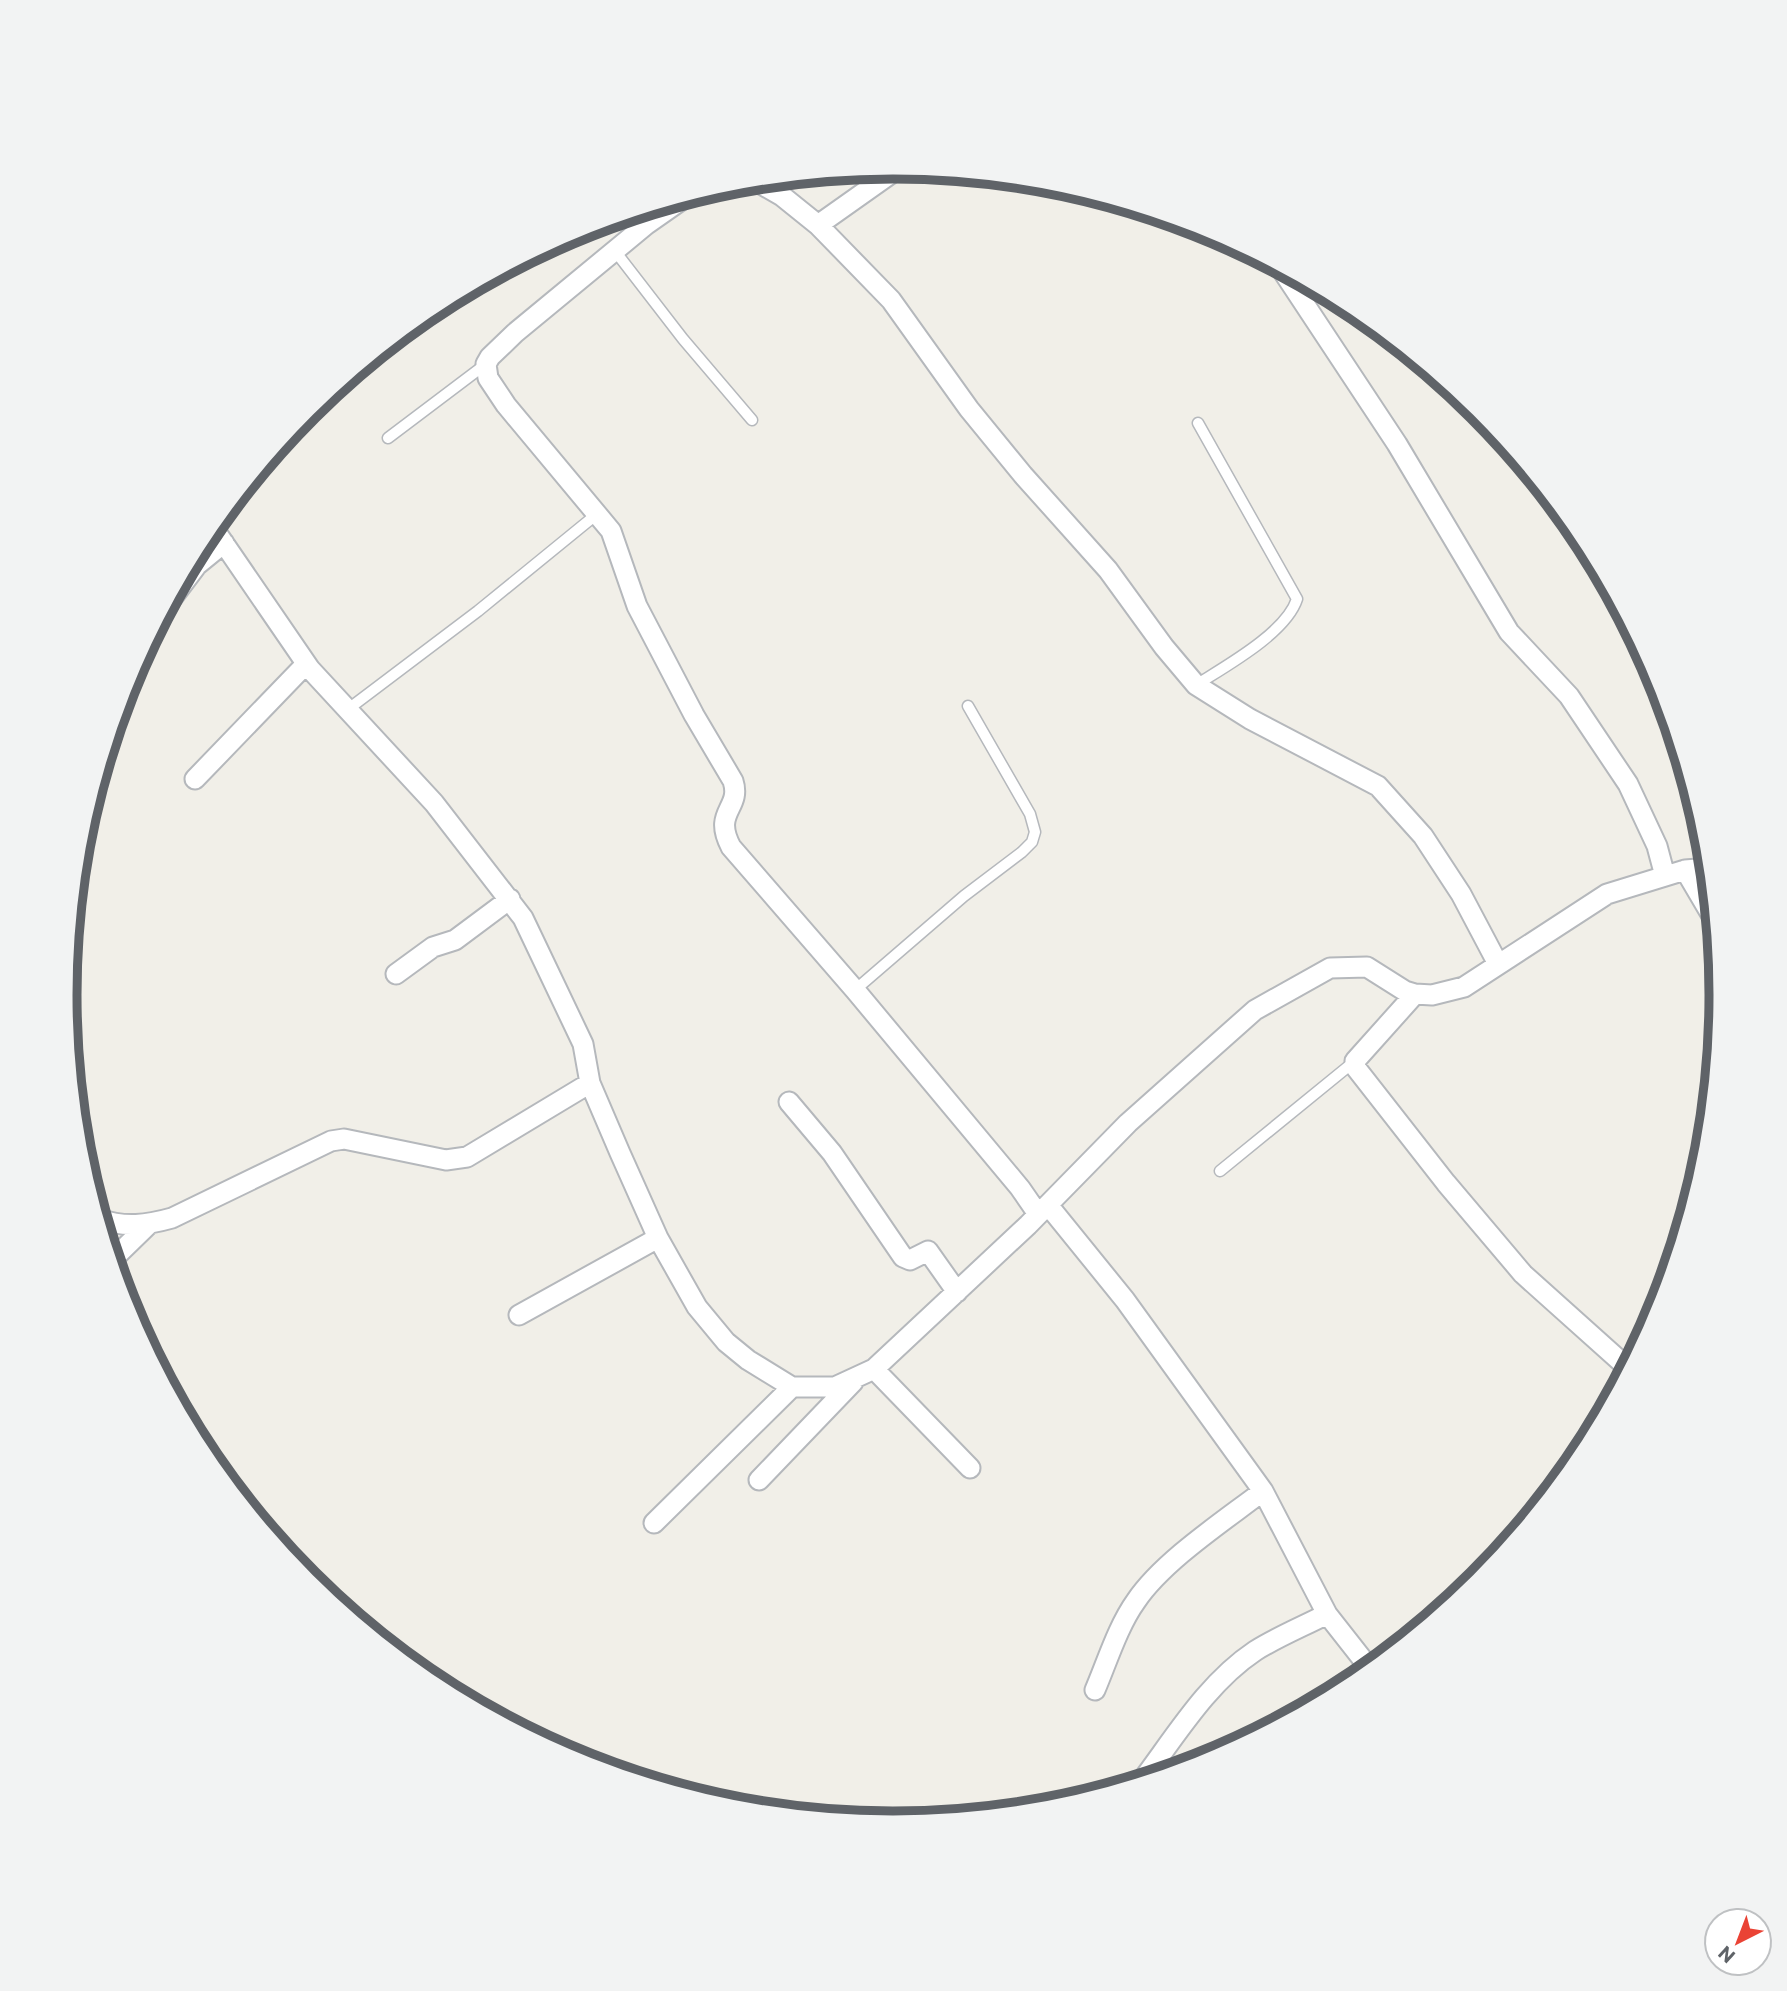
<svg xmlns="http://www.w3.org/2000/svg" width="1787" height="1991" viewBox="0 0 1787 1991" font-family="Commissioner,sans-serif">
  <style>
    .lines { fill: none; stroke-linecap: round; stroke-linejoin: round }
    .lane-casing { stroke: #b5b8bc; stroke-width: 13 }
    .street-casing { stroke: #b5b8bc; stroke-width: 23 }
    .lane { stroke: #fff; stroke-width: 10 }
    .street { stroke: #fff; stroke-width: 19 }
    .rim { fill: none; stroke: #5f6368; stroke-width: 9 }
  </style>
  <rect width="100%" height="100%" fill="#f1efe8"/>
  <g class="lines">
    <defs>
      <path id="lane" d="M615,251L683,339L752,420
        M388,438L486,364
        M1196,685C1226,666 1286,633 1297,599L1198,423
        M347,710L478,611L597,514
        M855,990L964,896L1022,852L1032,842L1035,832L1030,814L968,706
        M1220,1171L1355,1061"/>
      <path id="street" d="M754,180L782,196L818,225L891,300L969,409L1023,475L1108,570L1164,647L1196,685L1250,719L1378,786L1423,836L1461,894L1498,964
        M687,196L647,224L515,333L490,357L486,364L488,378L506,405L611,531L637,606L694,715L733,781C742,809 712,811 731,847L855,990L1020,1188L1038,1214
        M818,225L900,167
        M1280,267L1397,444L1509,632L1569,696L1628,784L1657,846L1665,876
        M212,526L310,669L434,803L523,918L583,1044L590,1083L620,1153L658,1238L697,1307L726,1342L748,1360L792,1387H835L874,1369L1028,1225L1128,1123L1255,1010L1330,968L1367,967L1405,991L1415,994L1432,995L1464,987L1607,894L1685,870L1710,868
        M169,602L197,565L224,543
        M195,779L306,664
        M1685,870L1715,921
        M396,974L433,947L455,940L510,899
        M1415,994L1355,1061L1356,1068L1446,1183L1523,1274L1629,1369
        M789,1102L832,1153L903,1257L910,1260L928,1251L957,1292
        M1048,1205L1125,1300L1263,1491L1327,1614L1371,1670
        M99,1219C125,1228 147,1225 172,1218L331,1141L344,1139L446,1160L467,1157L590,1083
        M112,1260L148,1225
        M519,1315L658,1238
        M874,1369L970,1468
        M759,1480L853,1382
        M654,1523L792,1387
        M1095,1690C1107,1662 1118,1626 1136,1601C1163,1561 1224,1521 1263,1491
        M1141,1782C1175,1737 1207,1683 1255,1651C1277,1637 1304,1626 1327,1614"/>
    </defs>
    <use href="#lane" class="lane-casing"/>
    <use href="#street" class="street-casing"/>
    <use href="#lane" class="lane"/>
    <use href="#street" class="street"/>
  </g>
  <path d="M0 0H1787V1991H0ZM77 995a816 816 0 1 1 1632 0a816 816 0 1 1-1632 0Z" fill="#f2f3f3" fill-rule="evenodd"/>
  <path class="rim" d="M77 995a816 816 0 1 1 1632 0a816 816 0 1 1-1632 0Z"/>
  <g transform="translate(1738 1942) rotate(222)"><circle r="33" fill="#ffffff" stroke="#bfc1c3" stroke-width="2"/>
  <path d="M0-5L12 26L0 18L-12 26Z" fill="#ea4335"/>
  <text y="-10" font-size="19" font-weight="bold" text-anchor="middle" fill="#5f6368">N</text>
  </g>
</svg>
